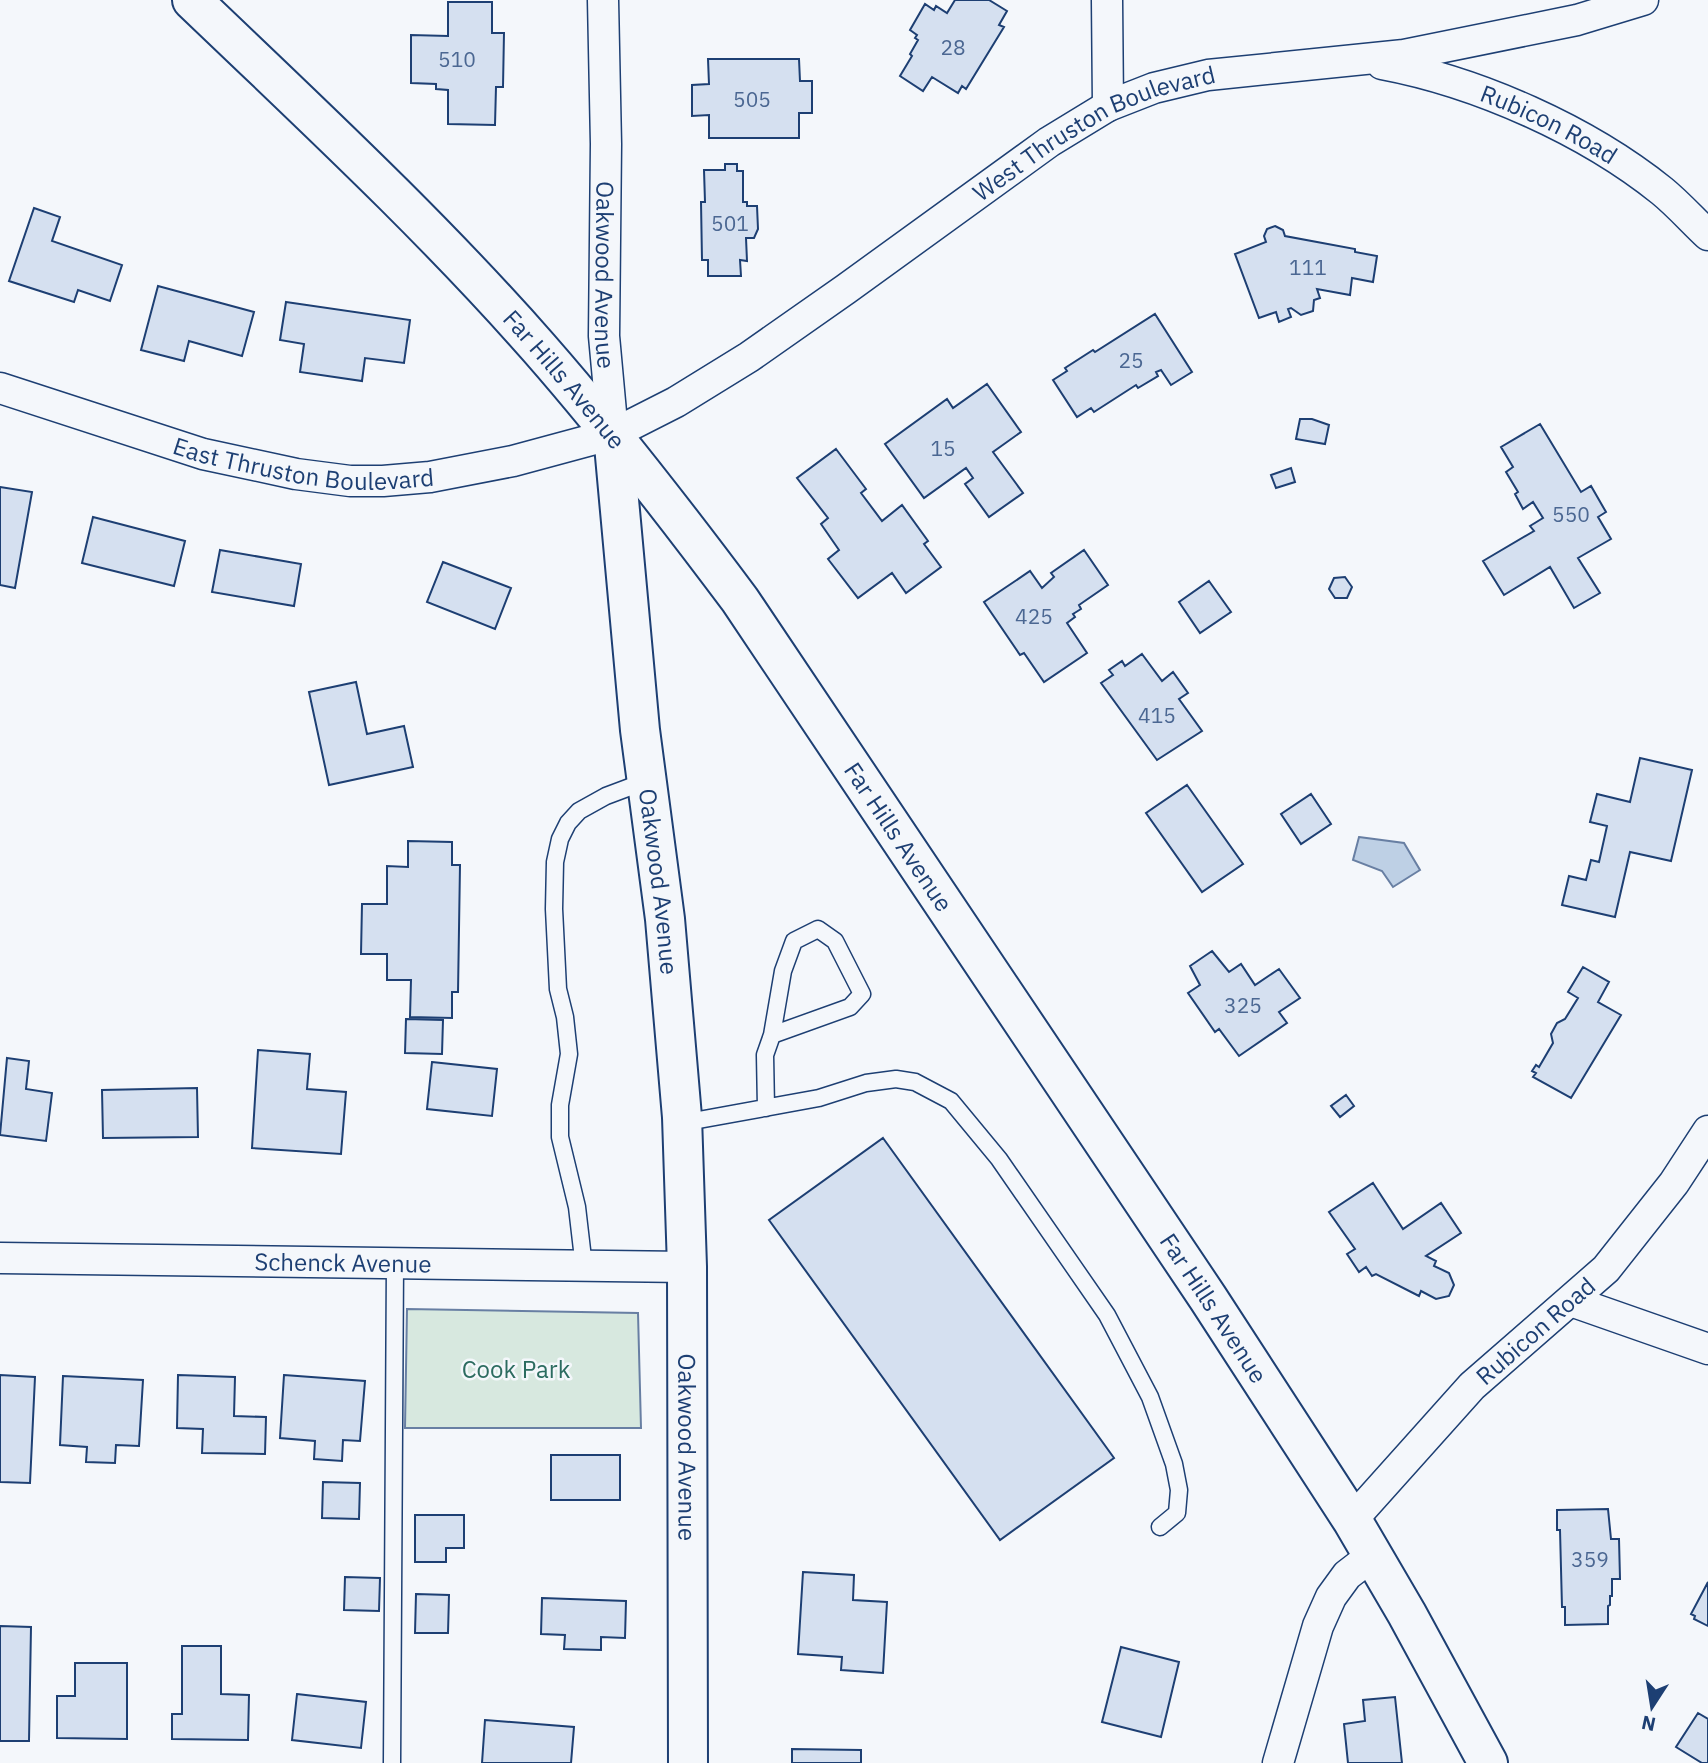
<svg xmlns="http://www.w3.org/2000/svg" width="1708" height="1763" viewBox="0 0 1708 1763" font-family="'IBM Plex Sans',sans-serif">
  <style>
    .green { fill: #d7e8df; stroke: #687fa3; stroke-width: 2 }
    .water { fill: #bed0e5; stroke: #687fa3; stroke-width: 2 }
    .building { fill: #d5e0f0; stroke: #1d3f73; stroke-width: 2 }
    .lines { fill: none; stroke-linecap: round; stroke-linejoin: round }
    .lane-casing { stroke: #1d3f73; stroke-width: 19 }
    .street-casing { stroke: #1d3f73; stroke-width: 33 }
    .secondary-casing { stroke: #1d3f73; stroke-width: 42 }
    .primary-casing { stroke: #1d3f73; stroke-width: 42 }
    .lane { stroke: #f4f7fb; stroke-width: 16 }
    .street { stroke: #f4f7fb; stroke-width: 30 }
    .secondary { stroke: #f4f7fb; stroke-width: 38 }
    .primary { stroke: #f4f7fb; stroke-width: 38 }
    .labels { text-anchor: middle; dominant-baseline: central; stroke-width: 5; stroke-linejoin: round; paint-order: stroke }
    .number-label { font-size: 21px; fill: #4b6792 }
    .street-label { font-size: 24px; fill: #1d3f73; stroke: #f4f7fb }
    .park-label { font-size: 24px; fill: #2c6c60; stroke: #f4f7fb }
  </style>
  <rect width="100%" height="100%" fill="#f4f7fb"/>
  <path class="green" d="M407,1309L638,1313L641,1428H405Z"/>
  <path class="water" d="M1359,837L1404,843L1420,870L1393,887L1382,871L1353,860Z"/>
  <path class="building" d="M955,0H989L1007,11L999,25L1004,27L966,89L962,86L958,93L932,77L923,91L900,76L912,56L910,54L918,40L915,38L917,35L910,30L925,4L934,10L936,6L947,13Z
    M448,2H492V33H504L503,87H496L495,125L448,124V90L436,89V84L411,83V35L448,36Z
    M708,59H799L800,81H812V113H799V138H709V115L692,116V85L709,84Z
    M725,164H737V171H743V202H747V206H757L758,229L754,238H746L747,261L740,260L741,276H708V260H702L701,202H705L704,170H725Z
    M34,208L60,217L52,241L122,265L110,301L78,290L74,302L9,281Z
    M1275,226L1283,230L1285,236L1355,249V252L1377,256L1373,282L1352,278L1350,295L1317,289L1320,298L1314,300L1313,311L1301,315L1291,308L1288,309L1291,317L1279,322L1276,312L1259,318L1235,254L1266,242L1264,236L1267,229Z
    M158,286L254,312L242,356L189,341L184,361L141,350Z
    M286,302L410,320L404,363L365,358L362,381L300,372L304,344L280,340Z
    M1155,314L1192,372L1171,385L1161,370L1156,372L1158,376L1138,388L1136,385L1094,412L1091,408L1077,417L1053,380L1067,371L1065,368L1093,350L1095,352Z
    M987,384L1021,432L993,452L1023,493L989,517L965,484L973,478L966,468L924,498L885,444L947,399L953,408Z
    M1300,419H1312L1329,425L1325,444L1296,439Z
    M1540,424L1581,492L1591,486L1606,512L1598,517L1611,539L1578,558L1600,593L1574,608L1550,567L1504,595L1483,561L1534,531L1530,526L1543,518L1533,502L1523,509L1515,494L1518,492L1506,472L1513,467L1501,447Z
    M836,449L866,489L861,493L882,521L902,505L928,541L924,544L941,567L906,593L892,573L858,598L828,559L839,550L821,524L828,518L797,478Z
    M1291,468L1295,482L1276,488L1271,475Z
    M0,487L32,492L15,588L0,585Z
    M93,517L185,541L174,586L82,563Z
    M220,550L301,564L294,606L212,592Z
    M1084,550L1108,585L1079,605L1081,609L1073,614L1075,617L1067,623L1087,653L1044,682L1024,653L1020,655L984,602L1030,571L1042,588L1054,577L1051,573Z
    M443,562L511,588L495,629L427,602Z
    M1345,577L1352,587L1347,598H1335L1329,589L1334,578Z
    M1209,581L1231,612L1200,633L1179,602Z
    M1142,654L1162,681L1173,672L1188,693L1179,699L1202,731L1157,760L1101,683L1113,675L1109,670L1122,661L1125,666Z
    M356,682L367,734L404,726L413,767L329,785L309,692Z
    M1640,758L1692,770L1671,861L1630,852L1615,917L1562,905L1569,876L1586,880L1591,860L1599,862L1607,826L1590,822L1597,794L1630,802Z
    M1187,785L1243,864L1202,892L1146,813Z
    M1311,794L1331,824L1301,844L1281,814Z
    M408,841L452,842V865H460L458,992H452V1018L410,1017L411,980H387V954H361L362,904H387V866L408,867Z
    M1212,951L1229,972L1241,964L1255,985L1279,969L1300,998L1279,1012L1287,1023L1239,1056L1219,1029L1215,1032L1188,993L1200,985L1190,966Z
    M1583,967L1609,982L1598,1002L1621,1015L1571,1098L1533,1077L1536,1073L1532,1071L1536,1065L1539,1067L1553,1043L1551,1034L1557,1023L1565,1019L1578,998L1568,992Z
    M406,1019L443,1020L442,1054L405,1053Z
    M258,1050L310,1054L307,1089L346,1092L341,1154L252,1148Z
    M7,1058L29,1061L26,1089L52,1093L46,1141L0,1135Z
    M432,1062L497,1069L492,1116L427,1109Z
    M197,1088L198,1137L103,1138L102,1090Z
    M1346,1095L1354,1106L1340,1117L1331,1106Z
    M883,1138L1114,1458L1000,1540L769,1220Z
    M1373,1183L1403,1229L1441,1203L1461,1233L1426,1256L1436,1261L1434,1266L1449,1273L1454,1285L1449,1296L1436,1299L1421,1291L1419,1296L1376,1274L1372,1276L1366,1267L1359,1272L1347,1254L1355,1249L1329,1212Z
    M0,1375L35,1377L30,1483L0,1482Z
    M178,1375L235,1377L234,1416L266,1417L265,1454L202,1453L203,1429L177,1428Z
    M284,1375L365,1381L360,1441L343,1440L342,1461L314,1459L315,1441L280,1438Z
    M63,1376L143,1380L139,1446L116,1445L115,1463L86,1462L87,1447L60,1445Z
    M551,1455H620V1500H551Z
    M323,1482L360,1483L359,1519L322,1518Z
    M1608,1509L1611,1539H1619L1620,1579H1612V1596H1610V1605L1608,1606V1624L1565,1625V1607H1562L1560,1530H1557V1510Z
    M415,1515H464V1548H446V1562H415Z
    M803,1572L854,1575L853,1600L887,1602L883,1673L841,1670L842,1657L798,1654Z
    M345,1577L380,1578L379,1611L344,1610Z
    M1708,1582V1626L1694,1619L1695,1616L1691,1614Z
    M416,1594L449,1595L448,1633H415Z
    M542,1598L626,1601L625,1638L601,1637V1650L564,1649L565,1635L541,1634Z
    M0,1626L31,1627L29,1741H0Z
    M182,1646H221V1694L249,1695L248,1740L172,1739V1714H182Z
    M1121,1647L1179,1662L1161,1737L1102,1722Z
    M75,1663H127V1739L57,1738V1696H75Z
    M297,1694L366,1702L361,1748L292,1740Z
    M1395,1697L1402,1763H1348L1344,1724L1365,1721L1363,1700Z
    M1698,1713L1708,1719V1763H1702L1676,1747Z
    M485,1720L574,1727L571,1763H482Z
    M792,1749L861,1750V1763H792Z"/>
  <g class="lines">
    <defs>
      <path id="lane" d="M766,1108L765,1055L772,1035L783,971L794,941L818,929L835,941L862,994L850,1007L772,1035
        M682,1123L819,1098L866,1083L896,1079L915,1082L951,1101L999,1159L1107,1315L1150,1397L1174,1464L1179,1490L1177,1513L1160,1527
        M584,1267L577,1207L560,1137V1105L569,1054L565,1017L558,989L554,909L555,862L560,839L568,823L579,811L606,796L646,781
        M392,1763L395,1262"/>
      <g id="street">
        <path id="s1" d="M603,0L606,144L604,336L613,434"/>
        <path d="M1107,0L1108,106"/>
        <path id="s2" d="M1382,64C1478,82 1586,130 1662,191C1678,204 1693,221 1708,235"/>
        <path id="s3" d="M0,388L203,454L296,474L350,481H383L430,477L513,461L613,434L676,402L749,357L846,289L1049,142L1108,106L1154,88L1208,75L1404,55L1577,20L1643,0"/>
        <path id="s4" d="M0,1258L687,1267"/>
        <path d="M1571,1301L1708,1349"/>
        <path id="s5" d="M1352,1520L1472,1386L1606,1269L1674,1183L1708,1131"/>
        <path d="M1278,1763L1318,1626L1331,1597L1347,1575L1373,1555"/>
      </g>
      <g id="secondary">
        <path id="s6" d="M613,434L640,730L665,919L682,1117L687,1267L688,1763"/>
      </g>
      <g id="primary">
        <path id="s7" d="M192,0C309,112 432,226 539,348C610,429 675,513 740,600L1208,1298L1352,1520L1407,1614L1488,1763"/>
      </g>
    </defs>
    <use href="#lane" class="lane-casing"/>
    <use href="#street" class="street-casing"/>
    <use href="#secondary" class="secondary-casing"/>
    <use href="#primary" class="primary-casing"/>
    <use href="#lane" class="lane"/>
    <use href="#street" class="street"/>
    <use href="#secondary" class="secondary"/>
    <use href="#primary" class="primary"/>
  </g>
  <g class="labels">
    <g class="number-label">
      <text x="953" y="47">28</text>
      <text x="457" y="59">510</text>
      <text x="752" y="99">505</text>
      <text x="730" y="223">501</text>
      <text x="1308" y="267">111</text>
      <text x="1131" y="360">25</text>
      <text x="943" y="448">15</text>
      <text x="1571" y="514">550</text>
      <text x="1034" y="616">425</text>
      <text x="1157" y="715">415</text>
      <text x="1243" y="1005">325</text>
      <text x="1590" y="1559">359</text>
    </g>
    <g class="street-label">
      <text stroke="none"><textPath href="#s2" startOffset="178">Rubicon Road</textPath></text>
      <text stroke="none"><textPath href="#s3" startOffset="1202">West Thruston Boulevard</textPath></text>
      <text stroke="none"><textPath href="#s1" startOffset="275">Oakwood Avenue</textPath></text>
      <text stroke="none"><textPath href="#s7" startOffset="532">Far Hills Avenue</textPath></text>
      <text stroke="none"><textPath href="#s3" startOffset="315">East Thruston Boulevard</textPath></text>
      <text stroke="none"><textPath href="#s7" startOffset="1099">Far Hills Avenue</textPath></text>
      <text stroke="none"><textPath href="#s6" startOffset="450">Oakwood Avenue</textPath></text>
      <text stroke="none"><textPath href="#s4" startOffset="343">Schenck Avenue</textPath></text>
      <text stroke="none"><textPath href="#s7" startOffset="1666">Far Hills Avenue</textPath></text>
      <text stroke="none"><textPath href="#s5" startOffset="264">Rubicon Road</textPath></text>
      <text stroke="none"><textPath href="#s6" startOffset="1017">Oakwood Avenue</textPath></text>
    </g>
    <g class="park-label">
      <text x="516" y="1369">Cook Park</text>
    </g>
  </g>
  <g transform="translate(1652 1707) rotate(192)" stroke="#f4f7fb" stroke-width="5" paint-order="stroke">
  <path d="M0-5L12 26L0 18L-12 26Z" fill="#1d3f73"/>
  <text y="-10" font-size="19" font-weight="bold" text-anchor="middle" fill="#1d3f73">N</text>
  </g>
</svg>
